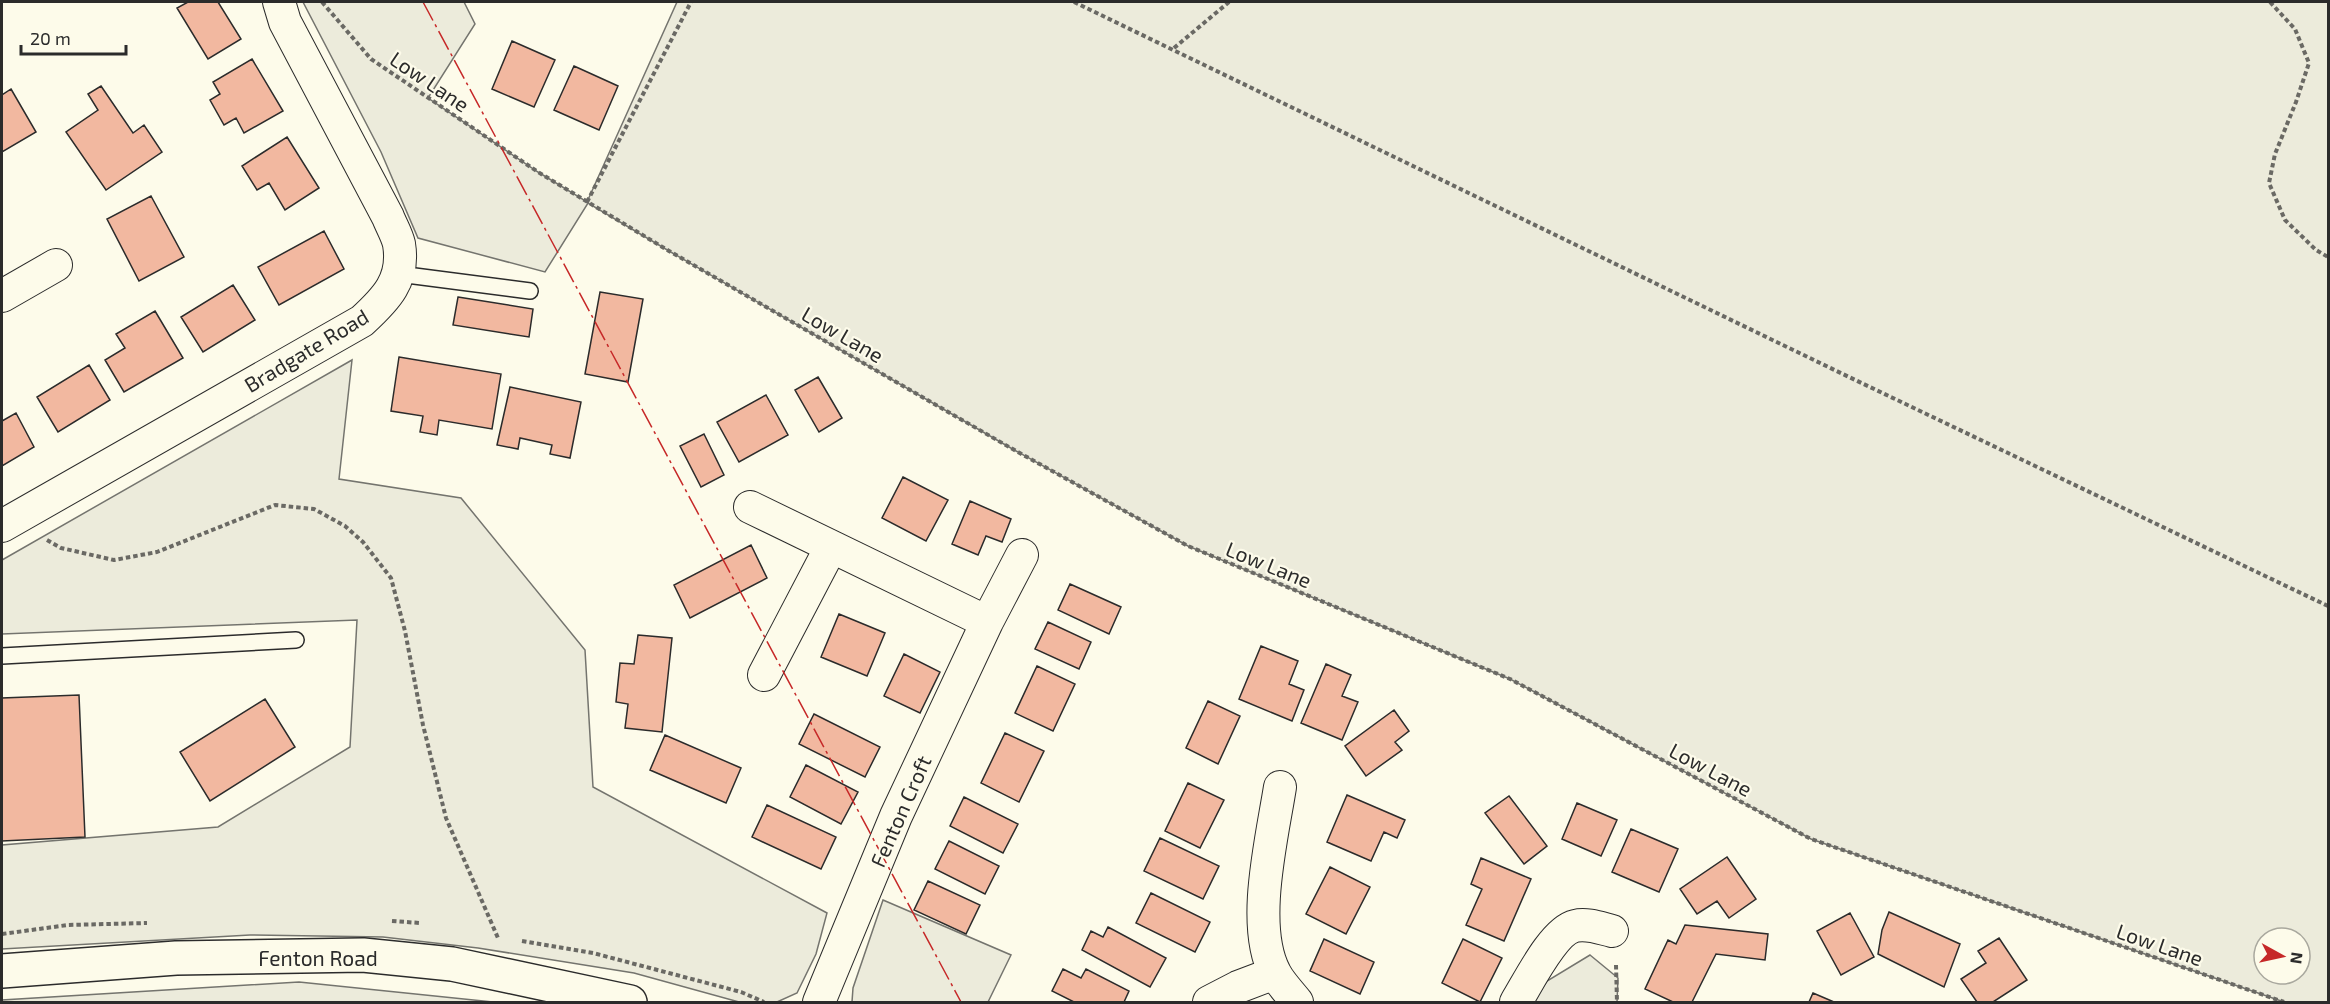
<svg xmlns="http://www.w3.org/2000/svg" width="2330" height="1004" viewBox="0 0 2330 1004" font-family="'Exo 2',sans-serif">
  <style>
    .green { fill: #ecebdb; stroke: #74746e; stroke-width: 1.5; fill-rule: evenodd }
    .building { fill: #f2b8a0; stroke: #2b2b2b; stroke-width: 1.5 }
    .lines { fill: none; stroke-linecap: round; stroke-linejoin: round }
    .service-casing { stroke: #2b2b2b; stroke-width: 18 }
    .minor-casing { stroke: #2b2b2b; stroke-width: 34 }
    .tertiary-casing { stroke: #2b2b2b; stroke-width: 36 }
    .path { stroke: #6a6964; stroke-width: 4; stroke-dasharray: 4.5 3; stroke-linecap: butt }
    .service { stroke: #fdfbea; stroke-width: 15 }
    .minor { stroke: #fdfbea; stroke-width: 32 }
    .tertiary { stroke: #fdfbea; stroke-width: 33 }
    .power { stroke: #c62828; stroke-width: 1.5; stroke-dasharray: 21 4.5 3 4.5; stroke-linecap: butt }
    .labels { text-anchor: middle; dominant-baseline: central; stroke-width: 4.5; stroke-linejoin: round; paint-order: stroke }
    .street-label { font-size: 21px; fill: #2b2b2b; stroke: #fdfbea }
  </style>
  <rect width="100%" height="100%" fill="#fdfbea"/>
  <path class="green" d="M303,2H464L475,24L428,98L538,172L587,202L677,2H2328V1002H2284L1811,839L1510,679L1188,546L1016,451L669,251L588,203L545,272L418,238L381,152ZM2264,938H2300V974H2264Z
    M352,360L339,479L461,498L585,650L593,787L827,913L816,954L797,993L777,1002H739L634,973L478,948L383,937L250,935L2,949V845L218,827L350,747L357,620L2,634V560Z
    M883,900L1011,955L988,1002H852L853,988Z
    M1590,955L1618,978L1617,1002H1533L1547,981Z
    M299,982L493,1002H2V1000Z"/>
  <path class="building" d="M188,2H218L241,39L208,59L177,8Z
    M512,41L555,60L534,107L492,89Z
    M252,59L283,111L244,133L236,118L224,125L210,100L220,94L213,82Z
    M574,66L618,86L599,130L554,110Z
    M101,86L133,133L144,125L162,152L106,190L66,132L98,110L88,94Z
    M11,89L36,132L2,152V95Z
    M287,137L319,188L285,210L269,183L257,190L242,166Z
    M151,196L184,257L139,281L107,219Z
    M324,231L344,269L279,305L258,267Z
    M233,285L255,320L203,352L181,317Z
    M600,292L643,299L628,382L585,374Z
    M458,297L533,309L529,337L453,325Z
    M155,311L183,358L124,392L105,360L125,348L116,334Z
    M399,357L501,374L492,429L439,420L437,435L420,432L423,416L391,411Z
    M89,365L110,400L58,432L37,397Z
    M818,377L842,418L819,432L795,390Z
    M510,387L581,402L570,458L550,454L552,445L520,438L518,449L497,445Z
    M766,395L788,435L739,462L717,422Z
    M16,413L34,447L2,466V421Z
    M704,434L724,475L701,487L680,446Z
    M903,477L948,500L926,541L882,518Z
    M970,501L1011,519L1002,542L986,536L978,555L952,544Z
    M751,545L767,578L690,618L674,585Z
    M1070,584L1121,607L1109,634L1058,610Z
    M839,614L885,633L867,676L821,657Z
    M1048,622L1091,642L1079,669L1035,649Z
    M638,635L672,638L662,732L625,728L628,704L616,702L620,663L634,664Z
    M1261,646L1298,661L1289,684L1304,690L1292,721L1239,699Z
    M904,654L940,672L920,713L884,696Z
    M1326,664L1351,675L1342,696L1358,702L1342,740L1301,723Z
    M1037,666L1075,684L1053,731L1015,713Z
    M79,695L85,837L2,841V698Z
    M265,699L295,747L210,801L180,752Z
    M1208,701L1240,716L1218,764L1186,748Z
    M1394,710L1409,731L1395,742L1402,750L1366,776L1345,746Z
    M814,714L880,747L865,777L799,744Z
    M1005,733L1044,751L1019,802L981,783Z
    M665,735L741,768L726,803L650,770Z
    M806,765L858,792L841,824L790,797Z
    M1188,783L1224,800L1200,848L1165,831Z
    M1347,795L1405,820L1397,838L1384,832L1371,861L1327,842Z
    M1509,796L1547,846L1524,864L1485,813Z
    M964,797L1018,824L1003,853L950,826Z
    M1577,803L1617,820L1601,856L1562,839Z
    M767,805L836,837L821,869L752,837Z
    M1631,829L1678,849L1659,892L1612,872Z
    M1160,838L1219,866L1203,899L1144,871Z
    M949,841L999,866L985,894L935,869Z
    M1727,857L1756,899L1729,918L1717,901L1697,914L1680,889Z
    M1481,858L1531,879L1504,941L1466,925L1482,889L1471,884Z
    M1330,867L1370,887L1346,934L1306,914Z
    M928,881L980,905L966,934L914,910Z
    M1151,893L1210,922L1195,952L1136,923Z
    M1889,912L1960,944L1944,987L1878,954L1882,930Z
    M1850,913L1874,957L1841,975L1817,931Z
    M1685,925L1768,934L1765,960L1716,954L1692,1002H1673L1645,989L1668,940L1676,944Z
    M1108,927L1166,958L1150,987L1082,950L1091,931L1103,937Z
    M1999,938L2027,980L1993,1002H1977L1961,979L1986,963L1978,951Z
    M1324,939L1374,962L1360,994L1310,971Z
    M1463,939L1502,958L1480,1002L1442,983Z
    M1063,969L1081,978L1086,969L1129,991L1124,1002H1074L1052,991Z
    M1813,993L1834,1002H1809Z"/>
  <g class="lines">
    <defs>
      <path id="service" d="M399,274L530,291
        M2,656L296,640"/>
      <path id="minor" d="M2,296L56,265
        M750,507L987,622
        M2,526L362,321C386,299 405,280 399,244C397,235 391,225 388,217L285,22L279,2
        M764,675L831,547
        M1280,787C1272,838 1250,926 1275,973C1280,983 1290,993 1297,1002
        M819,1002L896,816L987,622L1022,555
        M1209,1002L1238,987L1275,973
        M1516,1002C1528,983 1553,931 1575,926C1587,923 1600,928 1612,931"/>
      <path id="tertiary" d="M2,971L176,958L363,955L452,964L630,1002"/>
    </defs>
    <use href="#service" class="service-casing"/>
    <use href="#minor" class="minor-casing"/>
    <use href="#tertiary" class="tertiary-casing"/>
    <path class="path" d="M322,2L371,59L538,172L669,251L1016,451L1188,546L1510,679L1811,839L2284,1002
      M1074,2L1849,377L2328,606
      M2270,2L2295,29L2309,63L2296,102L2275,154L2269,183L2285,220L2316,250L2328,257
      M1174,48L1229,2
      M587,202L691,2
      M47,540L61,548L114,560L157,552L275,505L314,509L345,526L363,542L391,578L405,631L423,725L446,818L498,938
      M392,921L420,923
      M2,934L68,925L147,923
      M522,941L593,953L741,992L764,1002
      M1616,965L1617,1002"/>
    <use href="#service" class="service"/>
    <use href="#minor" class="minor"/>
    <use href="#tertiary" class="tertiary"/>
    <path class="power" d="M423,2L961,1002"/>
  </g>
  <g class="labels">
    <g class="street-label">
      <text transform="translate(430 81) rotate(34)">Low Lane</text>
      <text transform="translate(843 334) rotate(30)">Low Lane</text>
      <text transform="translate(306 350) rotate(-31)">Bradgate Road</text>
      <text transform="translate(1269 564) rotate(22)">Low Lane</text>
      <text transform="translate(1711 769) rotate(28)">Low Lane</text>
      <text transform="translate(900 811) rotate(-66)">Fenton Croft</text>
      <text transform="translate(2160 944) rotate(19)">Low Lane</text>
      <text x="318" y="957">Fenton Road</text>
    </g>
  </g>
  <rect width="2330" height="1004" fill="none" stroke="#2b2b2b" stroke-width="6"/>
  <g transform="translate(2282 956) rotate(98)"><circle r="28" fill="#fdfbea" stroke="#a9a89e" stroke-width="1.5"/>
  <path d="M0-4.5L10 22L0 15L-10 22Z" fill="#c62828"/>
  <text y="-9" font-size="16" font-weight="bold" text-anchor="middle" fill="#2b2b2b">N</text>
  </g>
  <path d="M21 45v9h105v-9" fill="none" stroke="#2b2b2b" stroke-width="3"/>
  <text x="30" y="45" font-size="18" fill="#2b2b2b" stroke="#fdfbea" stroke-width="4.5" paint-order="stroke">20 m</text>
</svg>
